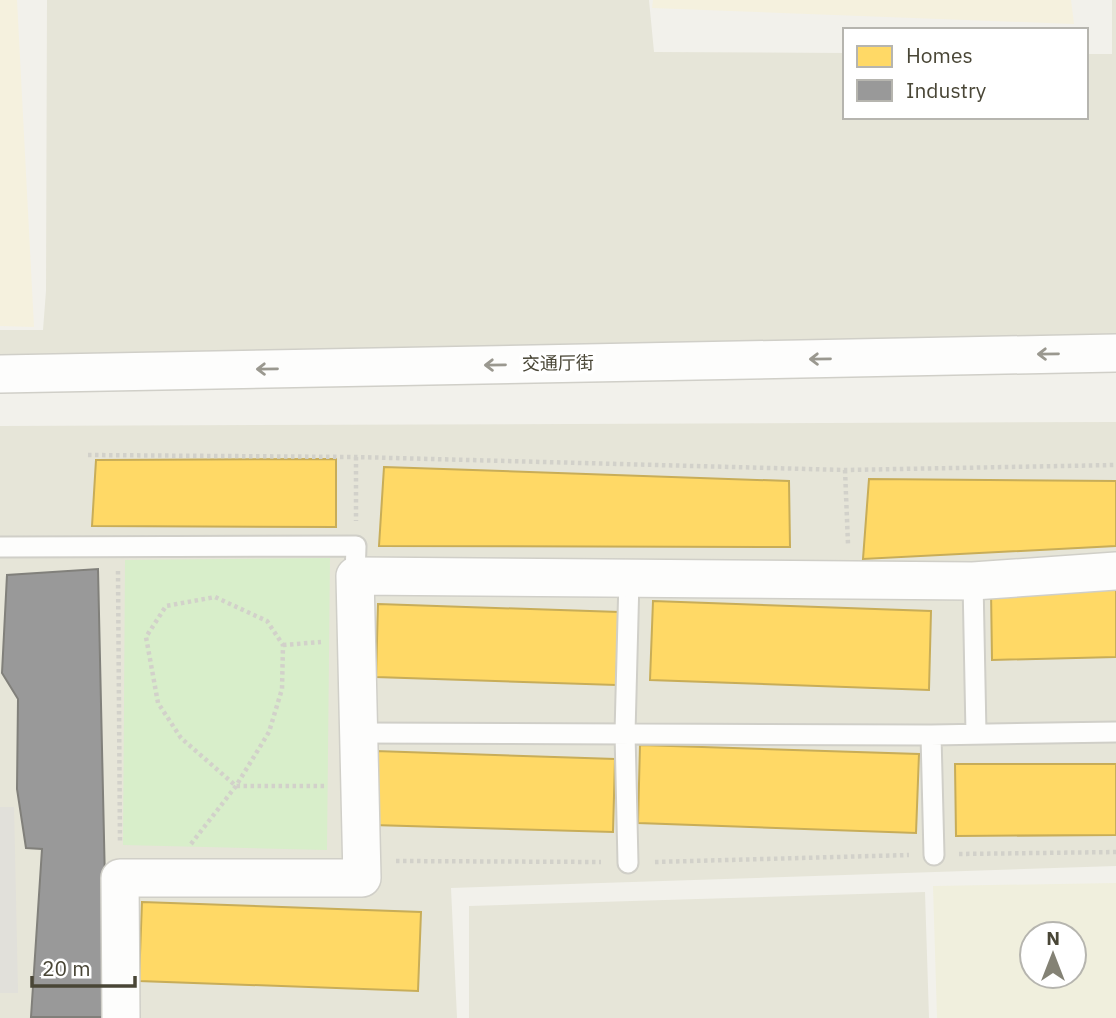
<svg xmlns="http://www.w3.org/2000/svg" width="1116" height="1018" viewBox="0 0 1116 1018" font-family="'IBM Plex Sans','Noto Sans SC',sans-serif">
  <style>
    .residential { fill: #e6e5d8 }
    .commercial { fill: #f5f1de }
    .education { fill: #f0efdd; fill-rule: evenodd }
    .green { fill: #d8eeca }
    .parking { fill: #e1e0da }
    .homes { fill: #ffd966; stroke: #c8ad58; stroke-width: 2 }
    .industry { fill: #999; stroke: #81807b; stroke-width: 2 }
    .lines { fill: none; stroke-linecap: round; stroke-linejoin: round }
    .service-casing { stroke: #d0cfc8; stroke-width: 23 }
    .minor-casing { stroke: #d0cfc8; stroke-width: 40 }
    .path { stroke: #d2d1ca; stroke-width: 4.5; stroke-dasharray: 3.5 3.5; stroke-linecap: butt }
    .service { stroke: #fdfdfc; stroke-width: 19 }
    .minor { stroke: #fdfdfc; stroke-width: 37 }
    .oneway { stroke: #9a988f }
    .labels { text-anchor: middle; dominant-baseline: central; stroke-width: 7; stroke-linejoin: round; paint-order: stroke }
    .street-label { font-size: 18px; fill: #494636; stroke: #fff }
  </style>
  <rect width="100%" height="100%" fill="#f2f1eb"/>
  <path class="residential" d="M47,0H649L654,52L845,53V117H1086V54H1112V0H1116V337L0,361V330H43L46,291Z
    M1116,422V866L451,888L457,1018H0V426Z
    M925,892L929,1018H469V906Z"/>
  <path class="commercial" d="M0,0H17L34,327L0,326Z
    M653,0H1071L1074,24L652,8Z"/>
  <path class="education" d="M1116,883V1018H937L933,886ZM1032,934H1074V976H1032Z"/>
  <path class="green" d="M330,558L327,850L123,845L125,560Z"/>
  <path class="parking" d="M0,807H14L18,993H0Z"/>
  <path class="homes" d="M336,459V527L92,526L96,460Z
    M384,467L789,481L790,547L379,546Z
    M869,479L1116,481V546L863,559Z
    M1116,588V657L992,660L991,590Z
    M653,601L931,611L929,690L650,680Z
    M378,604L619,612L616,685L376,677Z
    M640,745L919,754L916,833L638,823Z
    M375,751L615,759L613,832L373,825Z
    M955,764H1116V835L956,836Z
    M142,902L421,912L418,991L139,981Z"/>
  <path class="industry" d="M98,569L108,1017H31L42,849L26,848L17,789L18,699L2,673L7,575Z"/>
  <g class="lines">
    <defs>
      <path id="service" d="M0,547L356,546L355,576
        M973,581L976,734
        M358,733L931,735L1116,732
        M931,735L934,855
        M628,863L625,733L629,579"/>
      <path id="minor" d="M0,374L1116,353
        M121,1018L120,878H362L355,576L973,581L1116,571"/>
    </defs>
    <use href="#service" class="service-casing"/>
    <use href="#minor" class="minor-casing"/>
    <path class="path" d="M88,455L356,457L845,470L1116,465
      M356,457V521
      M845,470L848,544
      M118,571L120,843
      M283,645L321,642
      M191,844L236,786L269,732L282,689L283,645L267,621L215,597L166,606L146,637L158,703L181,738L236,786H326
      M959,854L1116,852
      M396,861L601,862
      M655,862L909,855"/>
    <use href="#service" class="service"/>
    <use href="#minor" class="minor"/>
  </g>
  <defs><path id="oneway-shaft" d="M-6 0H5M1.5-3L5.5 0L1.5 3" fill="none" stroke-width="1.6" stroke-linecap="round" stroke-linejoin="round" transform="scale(1.75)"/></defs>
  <g class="oneway">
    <use href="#oneway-shaft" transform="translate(1048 354) rotate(179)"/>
    <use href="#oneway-shaft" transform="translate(820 359) rotate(179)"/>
    <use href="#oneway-shaft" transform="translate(495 365) rotate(179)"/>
    <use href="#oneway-shaft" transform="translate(267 369) rotate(179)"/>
  </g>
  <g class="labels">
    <g class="street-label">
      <text transform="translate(558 363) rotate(-1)">交通厅街</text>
    </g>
  </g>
  <rect x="843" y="28" width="245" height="91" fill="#ffffff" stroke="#b6b5af" stroke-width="2"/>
  <rect x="857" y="46" width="35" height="21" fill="#ffd966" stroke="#b6b5af" stroke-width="2"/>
  <text x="906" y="63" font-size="21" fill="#494636">Homes</text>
  <rect x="857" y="80" width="35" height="21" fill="#999999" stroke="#b6b5af" stroke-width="2"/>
  <text x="906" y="98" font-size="21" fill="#494636">Industry</text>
  <g transform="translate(1053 955)"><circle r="33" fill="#ffffff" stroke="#b6b5af" stroke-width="2"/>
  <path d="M0-5L12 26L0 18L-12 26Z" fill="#848275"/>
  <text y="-10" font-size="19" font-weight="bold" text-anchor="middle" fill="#494636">N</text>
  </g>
  <path d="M32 976v10h103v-10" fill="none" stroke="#494636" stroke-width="3.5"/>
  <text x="42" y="976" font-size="21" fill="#494636" stroke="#ffffff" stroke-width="5" paint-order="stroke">20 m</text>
</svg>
